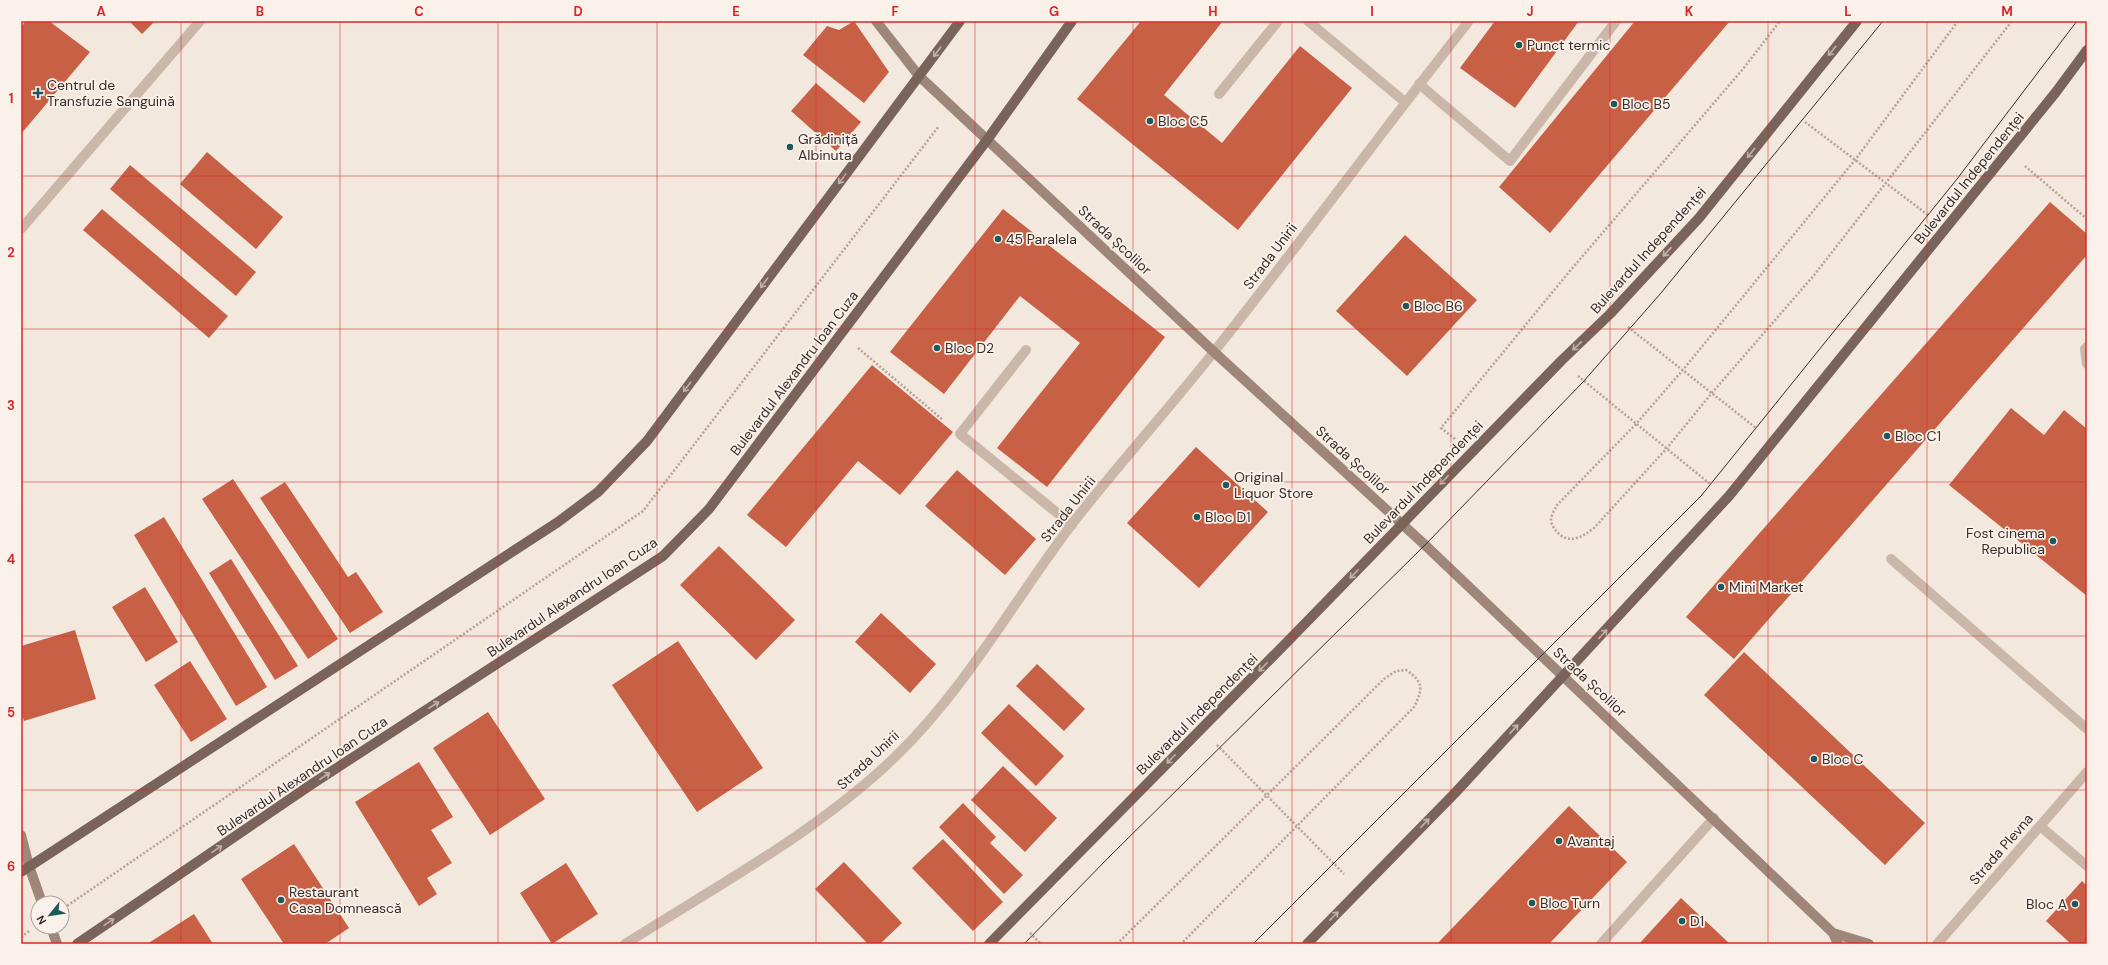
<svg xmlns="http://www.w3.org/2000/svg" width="2108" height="965" viewBox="0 0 2108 965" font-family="'DM Sans',sans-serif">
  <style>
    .building { fill: #c86046 }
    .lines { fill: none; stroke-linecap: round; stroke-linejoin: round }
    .path { stroke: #b7a193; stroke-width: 2.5; stroke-dasharray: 2 2; stroke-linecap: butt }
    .lane { stroke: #cbb7a9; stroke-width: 10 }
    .street { stroke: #cbb7a9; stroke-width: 10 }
    .secondary { stroke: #9f867a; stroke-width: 10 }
    .primary { stroke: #7a635a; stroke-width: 10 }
    .tram { stroke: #382d29; stroke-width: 1 }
    .oneway { stroke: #c0b2a9 }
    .grid { fill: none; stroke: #d62828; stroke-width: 1; stroke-opacity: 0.55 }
    .poi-dot { fill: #1d595b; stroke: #faf2ea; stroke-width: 1.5 }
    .labels { text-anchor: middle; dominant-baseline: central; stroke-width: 3.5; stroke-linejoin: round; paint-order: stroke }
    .poi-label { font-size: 14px; fill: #382d29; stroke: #faf2ea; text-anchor: start }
    .street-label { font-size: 14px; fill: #382d29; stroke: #faf2ea }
    .neatline { fill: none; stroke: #d62828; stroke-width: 1.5 }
    .grid-label { font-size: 13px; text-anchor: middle; font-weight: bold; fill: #d62828 }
  </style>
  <rect width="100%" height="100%" fill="#f3e8dd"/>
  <path class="building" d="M26,21H49L90,52L21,134V27Z
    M129,21H155L142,34Z
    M854,21L889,72L864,103L803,55L827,26L839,30Z
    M1141,21H1223L1164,95L1222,143L1300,46L1352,88L1238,230L1077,99Z
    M1495,21H1579L1515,108L1460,68Z
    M1635,21H1730L1550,233L1499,187Z
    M816,83L861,122L836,151L791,111Z
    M207,152L283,217L256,249L180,184Z
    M130,165L256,272L236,296L110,189Z
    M2050,202L2087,234V255L1734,659L1686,617Z
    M102,209L228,316L209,338L83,230Z
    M1003,209L1165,337L1047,487L997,448L1080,343L1020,296L944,394L890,352Z
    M1405,235L1477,300L1407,376L1336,311Z
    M872,365L953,432L900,495L858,461L786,547L747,515Z
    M2011,408L2044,435L2064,410L2087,429V596L1949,485Z
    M1196,447L1268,512L1199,588L1127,523Z
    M957,470L1036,539L1005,575L925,506Z
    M233,479L338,639L308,659L202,499Z
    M285,482L348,577L356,572L383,612L350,633L260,498Z
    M164,517L267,687L236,706L134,535Z
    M719,546L795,620L756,660L680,585Z
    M231,559L298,666L275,680L209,573Z
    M145,587L178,642L146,662L112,607Z
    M881,613L936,664L910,693L855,642Z
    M75,630L96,699L24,721L21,713V646Z
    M678,641L763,768L697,812L612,685Z
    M1744,652L1925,823L1885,865L1704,695Z
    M190,661L227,719L191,742L154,685Z
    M1037,664L1085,709L1064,731L1016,686Z
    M1009,704L1064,756L1036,786L981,733Z
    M488,712L545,799L490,835L433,748Z
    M419,762L453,817L431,830L452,863L427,878L437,894L419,906L355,802Z
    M1003,766L1057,818L1025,852L971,800Z
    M963,803L996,837L990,843L1023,875L1004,894L939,827Z
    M1569,806L1627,862L1549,944H1437Z
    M943,839L1003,902L973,931L912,868Z
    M294,844L349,928L325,944H284L241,879Z
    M844,862L902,923L880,944H868L815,889Z
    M566,863L598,914L552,944L520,893Z
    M2082,881L2087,886V944H2071L2046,921Z
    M1681,898L1730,944H1639Z
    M194,914L213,944H147Z"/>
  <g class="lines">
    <path class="path" d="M1958,21L1855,160L1682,371L1636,424L1557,505C1555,509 1551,515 1551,520C1551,524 1554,528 1556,531C1569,545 1581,538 1594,528L1667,448L1711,394L1815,274L2012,21
      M1805,122L1928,215
      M2025,166L2087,219
      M1628,327L1756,428
      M858,348L943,420
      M1578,376L1710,484
      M1455,439L1441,428L1569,272L1743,69L1780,21
      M1217,745L1344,874
      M64,908L643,511L939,126
      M1030,933L1041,944
      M21,937L29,931
      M1117,944L1384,679L1396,671L1406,670C1424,682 1423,689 1414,707L1181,944"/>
    <path class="lane" d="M1308,21L1405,102
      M1419,84L1510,161L1616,21
      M1219,94L1278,21
      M2087,347L2085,349L2087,364
      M1026,350L960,434L1072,525
      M1891,559L2087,729
      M1601,944L1714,818"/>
    <path class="street" d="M21,229L200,21
      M2040,826L2087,866
      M625,944C715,887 819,831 896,756C966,688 1013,602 1072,524C1117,466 1167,411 1213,353C1300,244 1382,131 1469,21
      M1937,944L2087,772"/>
    <path class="secondary" d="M876,21L919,76L1214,352L1425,545L1833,933L1838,944
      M21,835L29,866L42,903
      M51,927L57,944
      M1833,933L1869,944"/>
    <path class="primary" d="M21,872L558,522L598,492L647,441L960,21
      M77,944L312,784L663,556L709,509L987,140L1072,21
      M989,944L1290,639L1562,360L1610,314L1699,218L1857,21
      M1307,944L1455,793L1729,496L2056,92L2087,50"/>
    <path class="tram" d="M1024,944L1111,855L1425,545L1583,382L1661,293L1883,21
      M1253,944L1701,496L1957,179L2077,21"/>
  </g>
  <defs><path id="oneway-shaft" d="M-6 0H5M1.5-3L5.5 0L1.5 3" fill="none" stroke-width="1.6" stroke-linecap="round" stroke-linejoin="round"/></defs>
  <g class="oneway">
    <use href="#oneway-shaft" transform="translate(1832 51) rotate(129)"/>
    <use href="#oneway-shaft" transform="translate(937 52) rotate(127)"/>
    <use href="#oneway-shaft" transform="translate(1751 153) rotate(129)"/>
    <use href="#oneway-shaft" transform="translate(842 179) rotate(127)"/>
    <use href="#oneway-shaft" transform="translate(1667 252) rotate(133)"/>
    <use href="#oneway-shaft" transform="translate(764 283) rotate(127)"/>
    <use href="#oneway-shaft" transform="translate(1577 346) rotate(136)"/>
    <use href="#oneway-shaft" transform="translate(687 387) rotate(127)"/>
    <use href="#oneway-shaft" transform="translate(1444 480) rotate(134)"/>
    <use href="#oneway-shaft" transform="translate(1354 574) rotate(134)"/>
    <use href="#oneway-shaft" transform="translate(1603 634) rotate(-47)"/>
    <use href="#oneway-shaft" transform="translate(1263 667) rotate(135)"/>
    <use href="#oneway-shaft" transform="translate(434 705) rotate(-33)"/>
    <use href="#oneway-shaft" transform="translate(1514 729) rotate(-47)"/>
    <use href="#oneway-shaft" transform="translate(1171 759) rotate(135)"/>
    <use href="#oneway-shaft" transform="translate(325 776) rotate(-33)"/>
    <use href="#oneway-shaft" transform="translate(1425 823) rotate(-46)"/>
    <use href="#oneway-shaft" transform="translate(217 849) rotate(-34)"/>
    <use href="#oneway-shaft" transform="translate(1334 916) rotate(-45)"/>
    <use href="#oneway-shaft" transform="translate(109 922) rotate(-34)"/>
  </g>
  <path class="grid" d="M181,21V944M340,21V944M498,21V944M657,21V944M816,21V944M975,21V944M1133,21V944M1292,21V944M1451,21V944M1610,21V944M1768,21V944M1927,21V944M21,176H2087M21,329H2087M21,482H2087M21,636H2087M21,790H2087"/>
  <g class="poi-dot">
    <circle cx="1519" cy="45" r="4"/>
    <path d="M36 87h4v4h4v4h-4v4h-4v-4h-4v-4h4z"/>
    <circle cx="1614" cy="104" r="4"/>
    <circle cx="1150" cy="121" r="4"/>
    <circle cx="790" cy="147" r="4"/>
    <circle cx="998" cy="239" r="4"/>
    <circle cx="1406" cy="306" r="4"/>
    <circle cx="937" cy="348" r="4"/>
    <circle cx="1887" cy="436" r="4"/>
    <circle cx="1226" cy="485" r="4"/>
    <circle cx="1197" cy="517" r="4"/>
    <circle cx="2053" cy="541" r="4"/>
    <circle cx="1721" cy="587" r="4"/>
    <circle cx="1814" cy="759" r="4"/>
    <circle cx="1559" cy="841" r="4"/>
    <circle cx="281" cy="900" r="4"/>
    <circle cx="1532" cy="903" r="4"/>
    <circle cx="2075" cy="904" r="4"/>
    <circle cx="1682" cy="921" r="4"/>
  </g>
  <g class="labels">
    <g class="poi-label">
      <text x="1527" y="45">Punct termic</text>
      <text x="47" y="85">Centrul de<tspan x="47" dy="16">Transfuzie Sanguină</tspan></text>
      <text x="1622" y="104">Bloc B5</text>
      <text x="1158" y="121">Bloc C5</text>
      <text x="798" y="139">Grădiniță<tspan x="798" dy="16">Albinuta</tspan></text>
      <text x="1006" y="239">45 Paralela</text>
      <text x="1414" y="306">Bloc B6</text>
      <text x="945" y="348">Bloc D2</text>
      <text x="1895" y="436">Bloc C1</text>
      <text x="1234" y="477">Original<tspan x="1234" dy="16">Liquor Store</tspan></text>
      <text x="1205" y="517">Bloc D1</text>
      <text x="2045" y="533" text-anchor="end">Fost cinema<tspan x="2045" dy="16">Republica</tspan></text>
      <text x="1729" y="587">Mini Market</text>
      <text x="1822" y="759">Bloc C</text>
      <text x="1567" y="841">Avantaj</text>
      <text x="289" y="892">Restaurant<tspan x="289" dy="16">Casa Domnească</tspan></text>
      <text x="1540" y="903">Bloc Turn</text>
      <text x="2067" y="904" text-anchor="end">Bloc A</text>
      <text x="1690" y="921">D1</text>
    </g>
    <g class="street-label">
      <text transform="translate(1969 178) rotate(-51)">Bulevardul Independenței</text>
      <text transform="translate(1115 240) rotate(43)">Strada Școlilor</text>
      <text transform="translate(1648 250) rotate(-48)">Bulevardul Independenței</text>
      <text transform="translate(1270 256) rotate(-53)">Strada Unirii</text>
      <text transform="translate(794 373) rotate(-53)">Bulevardul Alexandru Ioan Cuza</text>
      <text transform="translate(1353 460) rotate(42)">Strada Școlilor</text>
      <text transform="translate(1423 482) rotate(-46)">Bulevardul Independenței</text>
      <text transform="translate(1068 509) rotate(-52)">Strada Unirii</text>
      <text transform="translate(572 597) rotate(-34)">Bulevardul Alexandru Ioan Cuza</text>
      <text transform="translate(1590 682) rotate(43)">Strada Școlilor</text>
      <text transform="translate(1197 714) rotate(-45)">Bulevardul Independenței</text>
      <text transform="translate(868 760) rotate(-43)">Strada Unirii</text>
      <text transform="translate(302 776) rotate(-34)">Bulevardul Alexandru Ioan Cuza</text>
      <text transform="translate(2001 849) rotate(-49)">Strada Plevna</text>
    </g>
  </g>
  <rect width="2108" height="965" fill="none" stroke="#faf2ea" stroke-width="44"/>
  <g transform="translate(50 915) rotate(240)"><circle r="19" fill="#faf2ea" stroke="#aca39d"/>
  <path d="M0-3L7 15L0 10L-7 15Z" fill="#1d595b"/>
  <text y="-6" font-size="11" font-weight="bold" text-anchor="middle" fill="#382d29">N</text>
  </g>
  <rect x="22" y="22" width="2064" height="921" class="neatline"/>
  <g class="grid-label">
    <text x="101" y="16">A</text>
    <text x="260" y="16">B</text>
    <text x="419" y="16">C</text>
    <text x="578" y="16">D</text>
    <text x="736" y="16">E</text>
    <text x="895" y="16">F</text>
    <text x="1054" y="16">G</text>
    <text x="1213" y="16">H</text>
    <text x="1372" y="16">I</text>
    <text x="1530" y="16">J</text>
    <text x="1689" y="16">K</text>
    <text x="1848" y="16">L</text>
    <text x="2007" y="16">M</text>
    <text x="11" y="103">1</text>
    <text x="11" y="257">2</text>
    <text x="11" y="410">3</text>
    <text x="11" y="564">4</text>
    <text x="11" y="717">5</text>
    <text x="11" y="871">6</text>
  </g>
</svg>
